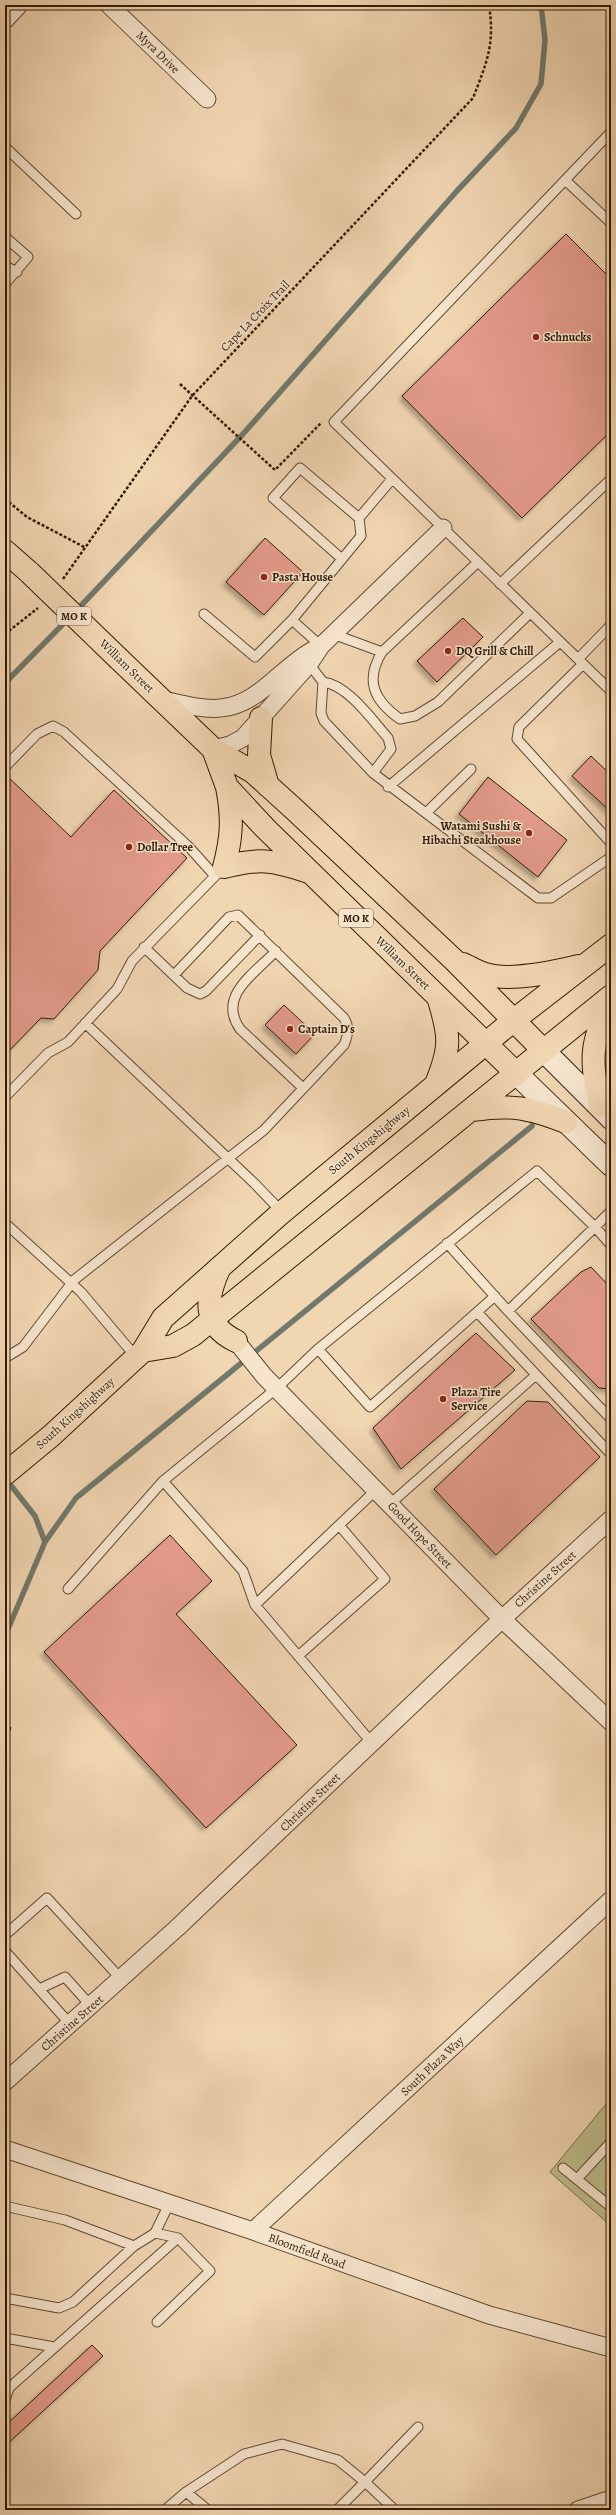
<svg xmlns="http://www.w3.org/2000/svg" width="616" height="2515" viewBox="0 0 616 2515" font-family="Alegreya,serif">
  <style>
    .green { fill: #bdbd8a; stroke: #776c48 }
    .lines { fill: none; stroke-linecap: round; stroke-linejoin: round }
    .stream { stroke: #71796d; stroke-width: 5.5 }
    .building { fill: #e39b8b; stroke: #311b05; filter: url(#shadow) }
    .lane-casing { stroke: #614a30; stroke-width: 11 }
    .street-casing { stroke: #614a30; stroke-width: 19 }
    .secondary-casing { stroke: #311b05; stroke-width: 24 }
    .primary-casing { stroke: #311b05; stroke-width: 24 }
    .path { stroke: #311b05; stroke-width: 2.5; stroke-dasharray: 3 2; stroke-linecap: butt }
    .lane { stroke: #f6e4cd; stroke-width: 9 }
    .street { stroke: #f6e4cd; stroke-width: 17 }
    .secondary { stroke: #f6e4cd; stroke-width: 22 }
    .primary { stroke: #f1d6b2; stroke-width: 22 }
    .primary-bridge-casing { stroke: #311b05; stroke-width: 24; stroke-linecap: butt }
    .primary-bridge { stroke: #f1d6b2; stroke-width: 22 }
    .poi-dot { fill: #8f2418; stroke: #f6e4cd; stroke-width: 1.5 }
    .labels { text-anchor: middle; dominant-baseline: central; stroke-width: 3; stroke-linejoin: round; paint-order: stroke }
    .shield { fill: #f6e4cd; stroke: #6c5741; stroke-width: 1 }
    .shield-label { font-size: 11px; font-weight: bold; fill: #311b05 }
    .street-label { font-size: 12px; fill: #311b05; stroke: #f6e4cd }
    .poi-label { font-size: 12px; font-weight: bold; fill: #311b05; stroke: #f6e4cd; text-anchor: start }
  </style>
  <defs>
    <filter id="shadow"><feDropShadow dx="-3.5" dy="3.5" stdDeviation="2" flood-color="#0004"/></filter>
  </defs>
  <rect width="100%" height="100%" fill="#f1d6b2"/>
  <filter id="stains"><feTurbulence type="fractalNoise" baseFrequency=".005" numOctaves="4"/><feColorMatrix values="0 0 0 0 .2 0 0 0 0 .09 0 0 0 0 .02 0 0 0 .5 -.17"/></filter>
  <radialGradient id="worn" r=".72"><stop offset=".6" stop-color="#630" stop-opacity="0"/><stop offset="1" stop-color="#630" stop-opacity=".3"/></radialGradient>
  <path class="green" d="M611,2098V2226L550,2172Z"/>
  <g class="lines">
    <path class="stream" d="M76,611L243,434L456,192L516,128L541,84L545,40L541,5
      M5,683L70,617
      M607,1064L611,1061
      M45,1542L76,1498L532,1126
      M5,1636L45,1542L35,1516L5,1478"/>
  </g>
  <path class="building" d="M566,234L611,279V431L522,518L402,396Z
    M265,538L303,572L264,615L226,582Z
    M463,618L483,637L437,682L417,661Z
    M591,756L611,775V812L572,776Z
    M5,774L71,837L114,790L187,858L100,951L98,970L54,1019L41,1018L5,1055Z
    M488,777L567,840L538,877L459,814Z
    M284,1005L315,1034L296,1054L265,1025Z
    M591,1267L611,1288V1389L599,1388L531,1319L581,1272Z
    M476,1333L515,1370L401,1469L373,1428Z
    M527,1401L548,1402L600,1457L496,1555L434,1489Z
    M170,1535L212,1581L176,1614L297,1745L206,1828L44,1652Z
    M92,2345L103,2356L5,2446V2426Z"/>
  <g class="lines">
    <defs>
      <path id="lane" d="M611,132L334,422L611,691
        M5,147L76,214
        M565,180L611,223
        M5,237L28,257L5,284
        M5,266L17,272
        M342,559L273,498L300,468L359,518
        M478,562L382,652C365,680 373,700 400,719L415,716L438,702L530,613
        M500,584L611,479
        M204,614L255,657L292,620L361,536L359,518L392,479
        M292,620L321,646
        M333,634L382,652
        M578,659L611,625
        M309,664L323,682L321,713L324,721L373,773L538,898H551L611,857
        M583,664L519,727L517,739L611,843
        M323,682C348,685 372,720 388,738L391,749L373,773
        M5,767L37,734L53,726L64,732L188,846L215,876
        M388,787L560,642
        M427,812L471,769
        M144,947L187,988L200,994L206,991L260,935
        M276,951C254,974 217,996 240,1029L303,1088
        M85,1023L254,1183L282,1212
        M5,1097L48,1053L68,1042L117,989L132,961L224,867
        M5,1223L81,1292L136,1357
        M447,1243L508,1311L611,1419
        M508,1311L595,1227L611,1245
        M477,1312L609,1452
        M318,1349L370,1407L495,1296
        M5,1358L23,1347L74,1280L264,1130L344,1045C348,1036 350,1027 344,1018L238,915L229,917L174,975
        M163,1481L243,1571L255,1605L372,1743
        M390,1504L536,1375
        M68,1589L163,1481L277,1388L318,1349L537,1171L595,1227L611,1211
        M255,1605L376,1490
        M298,1656L385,1579L339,1525
        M5,1935L47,1898L121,1979
        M5,1951L70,2024
        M39,1989L65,1977L91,2006
        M563,2168L611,2207
        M577,2179L611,2142
        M5,2206L65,2220L134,2246L73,2302L59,2308L5,2298
        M155,2233L178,2238L210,2271L157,2322
        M134,2246L155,2233L169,2204
        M5,2338L54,2347
        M5,2387L9,2388L178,2238
        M5,2400L9,2388
        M186,2492L244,2454L282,2444L338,2460L365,2482L337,2510
        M165,2510L186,2492L208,2510
        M395,2510L365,2482L418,2427"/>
      <path id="street" d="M109,5L207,99
        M5,20L19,5
        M163,700C181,704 202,710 221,708C259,705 283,665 315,649
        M213,749L230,745L243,738L309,664L321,646L443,528
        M236,1341L264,1376L502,1619L611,1722
        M5,2082L177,1928L502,1619L611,1519
        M5,2149L253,2231L489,2315L611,2348
        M253,2231L611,1900
        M578,2510L611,2499"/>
      <path id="secondary" d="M544,1051L611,1118
        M517,1074L611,1165"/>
      <path id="primary" d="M5,551L30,573
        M119,659L213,749L253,772L295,810L454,960L544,1051
        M261,718L259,755L268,786
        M213,749L227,787L265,828L517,1074
        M224,867C259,858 273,860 306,871
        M224,867C232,837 233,818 227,787
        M463,964C470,967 478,972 485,974C510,982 554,972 579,966
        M436,1084C451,1047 450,1037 439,1000
        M600,1106C590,1057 590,1046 611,1000
        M473,1110C512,1104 530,1108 566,1122
        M220,1267C206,1297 201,1324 236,1341
        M143,1351L173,1346L193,1335L611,996
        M5,1474L51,1436L143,1351L163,1318L280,1214L514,1020L611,945"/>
    </defs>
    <use href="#lane" class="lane-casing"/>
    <use href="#street" class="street-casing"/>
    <use href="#secondary" class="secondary-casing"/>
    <use href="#primary" class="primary-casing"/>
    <path class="path" d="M180,384L275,470L321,423
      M5,499L27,517L86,548
      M63,579L192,396L473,98C487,62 495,44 489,5
      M5,634L38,608
      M5,1726L10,1728L5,1741"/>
    <use href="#lane" class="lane"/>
    <use href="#street" class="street"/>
    <use href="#secondary" class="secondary"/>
    <use href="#primary" class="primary"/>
    <defs>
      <path id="primary-bridge" d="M30,573L119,659"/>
    </defs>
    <use href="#primary-bridge" class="primary-bridge-casing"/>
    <use href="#primary-bridge" class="primary-bridge"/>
  </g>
  <g class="poi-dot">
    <circle cx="536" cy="337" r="4"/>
    <circle cx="264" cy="577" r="4"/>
    <circle cx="448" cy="651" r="4"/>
    <circle cx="529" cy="833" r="4"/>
    <circle cx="129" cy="847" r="4"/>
    <circle cx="290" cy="1029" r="4"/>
    <circle cx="443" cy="1399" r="4"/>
  </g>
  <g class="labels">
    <g class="shield">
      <rect x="57" y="607" width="34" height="18" rx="3"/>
      <rect x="339" y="909" width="34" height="18" rx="3"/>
    </g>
    <g class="shield-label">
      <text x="74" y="616">MO K</text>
      <text x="356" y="918">MO K</text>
    </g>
    <g class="street-label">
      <text transform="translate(158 52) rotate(44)">Myra Drive</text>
      <text transform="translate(255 316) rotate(-46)">Cape La Croix Trail</text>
      <text transform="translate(127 666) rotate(44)">William Street</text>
      <text transform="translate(403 963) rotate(44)">William Street</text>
      <text transform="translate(369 1140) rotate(-39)">South Kingshighway</text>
      <text transform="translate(75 1413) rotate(-42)">South Kingshighway</text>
      <text transform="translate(420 1535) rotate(46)">Good Hope Street</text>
      <text transform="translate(545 1579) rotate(-42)">Christine Street</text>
      <text transform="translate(310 1802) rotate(-44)">Christine Street</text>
      <text transform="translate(72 2023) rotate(-41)">Christine Street</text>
      <text transform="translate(432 2066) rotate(-43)">South Plaza Way</text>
      <text transform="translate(307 2251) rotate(20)">Bloomfield Road</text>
    </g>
    <g class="poi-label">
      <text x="544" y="337">Schnucks</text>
      <text x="272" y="577">Pasta House</text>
      <text x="456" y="651">DQ Grill &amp; Chill</text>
      <text x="521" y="826" text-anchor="end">Watami Sushi &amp;<tspan x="521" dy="14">Hibachi Steakhouse</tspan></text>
      <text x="137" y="847">Dollar Tree</text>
      <text x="298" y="1029">Captain D's</text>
      <text x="451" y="1392">Plaza Tire<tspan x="451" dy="14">Service</tspan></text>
    </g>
  </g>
  <rect width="616" height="2515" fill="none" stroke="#f1d6b2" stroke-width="20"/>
  <rect x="6" y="6" width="604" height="2503" fill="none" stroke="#311b05" stroke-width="2"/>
  <rect x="10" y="10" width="596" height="2495" fill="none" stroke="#311b05"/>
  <rect width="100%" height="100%" filter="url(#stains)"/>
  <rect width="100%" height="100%" fill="url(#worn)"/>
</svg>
